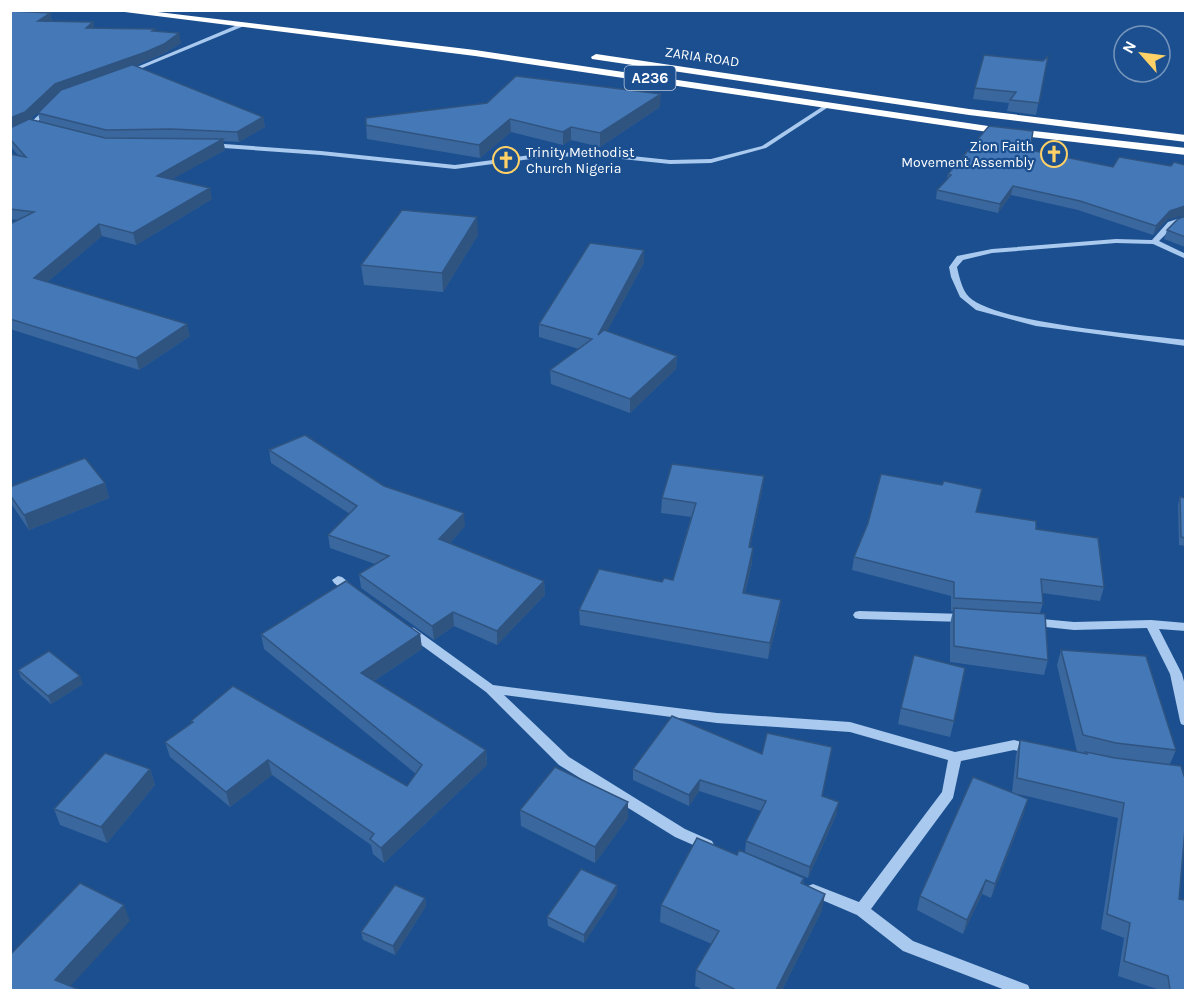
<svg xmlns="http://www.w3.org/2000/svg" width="1196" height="1001" viewBox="0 0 1196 1001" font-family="Karla,sans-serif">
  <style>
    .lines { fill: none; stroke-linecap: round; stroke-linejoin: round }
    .minor { fill: #a9c9ee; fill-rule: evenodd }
    .highway { fill: #fff; fill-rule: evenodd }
    .wall { fill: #3a679d; fill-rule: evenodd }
    .shaded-wall { fill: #305480 }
    .building { fill: #4478b7; stroke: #305480; stroke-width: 1.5 }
    .labels { text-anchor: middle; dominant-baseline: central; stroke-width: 4.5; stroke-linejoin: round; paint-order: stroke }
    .far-street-label { font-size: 14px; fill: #fff; stroke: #1b4f8f }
    .far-poi-label { font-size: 14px; fill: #fff; stroke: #1b4f8f; text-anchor: end }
    .shield { fill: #1b4f8f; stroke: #bbcadd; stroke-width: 1.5 }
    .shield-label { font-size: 15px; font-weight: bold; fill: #fff }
  </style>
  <rect width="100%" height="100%" fill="#1b4f8f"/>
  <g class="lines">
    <path class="minor" d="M242,23L244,24V26L130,73L125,72Z
      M828,103L831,105L830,106L766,148L711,163L670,164L593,156L546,157L455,169L321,155L210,147L207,145L210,143L321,151L455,165L546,153L593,152L670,160L711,159L762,146Z
      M47,107L52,108L33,126L10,137V132L29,124Z
      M1186,216V221L1174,226L1159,241L1186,254V259L1153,244L1116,243L992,253L963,260L957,267C959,276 962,290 969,297C995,323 1143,335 1186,340V346L1036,326L976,310L960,297L951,277L949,267L957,256L992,249L1116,239L1152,240L1168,222Z
      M338,576L342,577L357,589L359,592L357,595H349L334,583L332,580Z
      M859,611L964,614L968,615L970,618L968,621L964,622L859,619L855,618L853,615L855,612Z
      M1031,618L1074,622L1151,620L1186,623V631L1159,629L1182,674L1186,689V726L1181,724L1180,721L1170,674L1147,628L1074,630L1027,625L1025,622L1027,619Z
      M410,627L414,628L493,685L717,713L850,722L955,752L1014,740L1037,746L1039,750L1037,754L1032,755L1014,750L961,761L953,798L871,909L913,941L1028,985L1030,990H1005L903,951L857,915L808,894L806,890L808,886L813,884L859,902L942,792L948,760L850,732L717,723L504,695L569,757L685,829L712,841L714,845L712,849L707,851L675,837L559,765L486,692L406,634L404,631L406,628Z"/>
    <path class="highway" d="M109,10H141L475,50L988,126L1186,148V155L988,132L475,56Z
      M596,54L969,109L1186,135V142L969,115L592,59L591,57Z"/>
  </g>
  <path class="wall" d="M10,11L50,13L52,21L93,22L94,28L155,29V32L181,43L165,53L137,65L138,67L263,117L265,127L239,142L223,141L225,150L172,179L212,199L136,245L102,236L47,282L190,336L139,370L10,329V224L18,220L10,219V154L19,156L10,146ZM44,106L38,113L40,122L30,119Z
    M1048,56L1036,115L1007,111L1009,103L973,99L975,88L1043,61Z
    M660,107L600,147L571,140L563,145L511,132L480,158L367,139L366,125Z
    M1030,150L1167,220L1153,235L1078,210L1011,195L998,213L936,199L937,190L947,179L948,174Z
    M1185,216V247L1164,239L1167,230Z
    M478,235L443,292L364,285L361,265Z
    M644,263L607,331L677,356L676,369L630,413L551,384L550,370L579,349L539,337V324Z
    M269,450L384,486L465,526L450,543L544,581L545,595L497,645L454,626L434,640L361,588L359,574L375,564L330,548L328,535L350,514L271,463Z
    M764,476L762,491L750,547L752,563L745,593L781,600L779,615L768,659L580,625L579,610L673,580L691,517L661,513L662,498Z
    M105,483L109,498L29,530L10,502V487Z
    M1180,497L1185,498V546L1179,545L1178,505Z
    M976,512L1036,529L1104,587L1100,601L1042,593L1043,603L1040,613L1048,660L1044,675L950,662V624L953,611H951V596L852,570L854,557Z
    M261,634H420L422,649L374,681L486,750L487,765L384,863L373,854L371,845L272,775L230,807L170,757L165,742L191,723V721L407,786L416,774L264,649Z
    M1061,650L1176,750L1170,764L1185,776V834L1179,899L1185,990H1160L1118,976L1124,938L1101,929L1118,818L1018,794L1024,813L991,898L982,894L963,934L917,910L920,896L1012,792L1016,755L1020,740L1085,754L1086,753L1077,752L1057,665Z
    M18,670L83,684L51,704L21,678Z
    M901,708L954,721L950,737L898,724Z
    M762,754L830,757L822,797L837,813L808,878L745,852L746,841L761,811L699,791L689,806L633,780V769Z
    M150,769L155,785L107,843L60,825L54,809Z
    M520,810L628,818L595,863L521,826Z
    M737,855L804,878L803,884L822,910L782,990H703L695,986L696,970L712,944L660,922L661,905Z
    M617,893L584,943L548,926L547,917Z
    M425,898L426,906L395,955L363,940L361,932Z"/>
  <path class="shaded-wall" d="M50,13L52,22L38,21Z
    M93,22L95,31L86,28Z
    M179,33L181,43L165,53L137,65L139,73L57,94L28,122L10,129V118L55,84Z
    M661,94L660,107L600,147V133Z
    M263,117L265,127L239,142L237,132Z
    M510,119L511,132L480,158L479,145Z
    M571,127V140L563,145V132Z
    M223,139L225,150L160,186L157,176Z
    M1013,186L1011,195L998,213L1000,204Z
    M210,188L212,199L136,245L133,233Z
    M1185,206V215L1167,220L1153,235L1156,226L1170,211Z
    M477,217L478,235L443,292L442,273Z
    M99,224L102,236L38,290L34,278Z
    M644,250V263L598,348V335Z
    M187,324L190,336L139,370L136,358Z
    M677,356L676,369L630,413V399Z
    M764,476L762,491L747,563L749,547Z
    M105,483L109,498L29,530L24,515Z
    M464,513L465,526L441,553L439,539Z
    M753,548L752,563L741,608L743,593Z
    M544,581L545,595L497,645V631Z
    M781,600L779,615L768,659L770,643Z
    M453,612L454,626L434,640L432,626Z
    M420,634L422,649L363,688L361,673Z
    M80,676L83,684L51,704L48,696Z
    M486,750L487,765L384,863L381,848Z
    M268,760L272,775L230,807L226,792Z
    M150,769L155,785L107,843L101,827Z
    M700,780L699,791L689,806V795Z
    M1028,799L1024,813L991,898L995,884Z
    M628,802V818L595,863V847Z
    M839,802L837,813L808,878L810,867Z
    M986,880L982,894L963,934L967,920Z
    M617,885V893L584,943V935Z
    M825,894L822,910L782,990H776Z
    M425,898L426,906L395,955L393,946Z
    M124,905L130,921L67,990L55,980Z"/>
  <path class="building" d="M10,11L50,13L38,21L93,22L86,28L155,29L152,31L179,33L164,44L146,52L55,84L25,112L10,118Z
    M984,55L1043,61L1048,56L1039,103L1010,100L1016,92L975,88Z
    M137,63L133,65L263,117L237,132L171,129L106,130L38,113L61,90Z
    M516,76L661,94L600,133L571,127L563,132L510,119L479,145L366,125V118L487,103Z
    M29,119L105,138L223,139L157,176L210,188L133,233L99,224L34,278L187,324L136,358L10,319V224L34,212L10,209V154L26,157L10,139V128Z
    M989,126L1033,131L1030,150L1113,167L1119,157L1171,166L1174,162L1185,165V206L1170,211L1156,226L1080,201L1013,186L1000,204L937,190L951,175L948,174Z
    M402,210L477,217L442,273L361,265Z
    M1185,216V237L1167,230L1178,219Z
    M590,243L644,250L598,335L604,330L677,356L630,399L550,370L592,339L539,324Z
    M305,435L384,486L464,513L439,539L544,581L497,631L453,612L432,626L359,574L389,556L328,535L357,506L269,450Z
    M85,458L105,483L24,515L10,495V487Z
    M672,464L764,476L749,547L753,548L743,593L781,600L770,643L579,610L599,569L662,582L664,578L673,580L696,503L662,498Z
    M881,474L942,485L944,481L982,489L976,512L1036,521V529L1098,538L1104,587L1041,579L1043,603L954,598V582L854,557L868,523Z
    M1180,497L1185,498V538L1181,537Z
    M346,581L420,634L361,673L486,750L381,848L370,839L374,834L268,760L226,792L165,742L193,722L191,721L233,686L407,786L422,765L261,634Z
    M954,608L1045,614L1048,660L954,646Z
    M1061,650L1146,656L1176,750L1116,743L1083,735Z
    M49,651L80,676L48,696L18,670Z
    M914,655L965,668L954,721L901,708Z
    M672,716L762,754L767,733L832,747L822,796L839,802L810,867L746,841L766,801L700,780L689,795L633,769Z
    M1020,740L1087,754L1086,752L1115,758L1181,766L1184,776H1185V829L1179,899L1185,900V990H1170L1168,976L1124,961L1130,923L1107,914L1124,803L1017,778Z
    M105,753L150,769L101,827L54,809Z
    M555,767L628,802L595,847L520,810Z
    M973,777L1028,799L995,884L986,880L967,920L920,896Z
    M697,838L737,855L739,850L804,878L801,883L825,894L776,990H736L696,970L719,931L661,905Z
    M581,869L617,885L584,935L547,917Z
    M80,883L124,905L55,980L80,990H10V955Z
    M395,885L425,898L393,946L361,932Z"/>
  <defs>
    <symbol id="church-ring" viewBox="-11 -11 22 22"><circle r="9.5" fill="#1b4f8f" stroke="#ffd166" stroke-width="1.5"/><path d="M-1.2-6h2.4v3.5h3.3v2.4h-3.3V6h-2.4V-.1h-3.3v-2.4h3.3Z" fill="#ffd166"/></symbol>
  </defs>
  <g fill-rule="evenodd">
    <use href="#church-ring" x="1039" y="139" width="30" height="30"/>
    <use href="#church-ring" x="491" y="145" width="30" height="30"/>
  </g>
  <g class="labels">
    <g class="far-street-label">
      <text transform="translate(702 57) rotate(8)">ZARIA ROAD</text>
    </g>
    <g class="far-poi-label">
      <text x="1034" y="146">Zion Faith<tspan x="1034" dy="16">Movement Assembly</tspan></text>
      <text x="526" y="152" text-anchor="start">Trinity Methodist<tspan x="526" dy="16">Church Nigeria</tspan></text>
    </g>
    <rect class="shield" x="624.5" y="66" width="51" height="24" rx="4.5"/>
    <g class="shield-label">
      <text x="650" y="78">A236</text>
    </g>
  </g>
  <rect width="1196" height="1001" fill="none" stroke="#ffffff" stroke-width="24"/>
  <g transform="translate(1142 54) rotate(298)"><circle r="28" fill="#1b4f8f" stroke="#7695bc" stroke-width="1.5"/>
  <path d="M0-4.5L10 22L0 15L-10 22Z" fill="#ffd166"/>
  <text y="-9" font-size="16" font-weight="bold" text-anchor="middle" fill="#ffffff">N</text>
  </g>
</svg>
